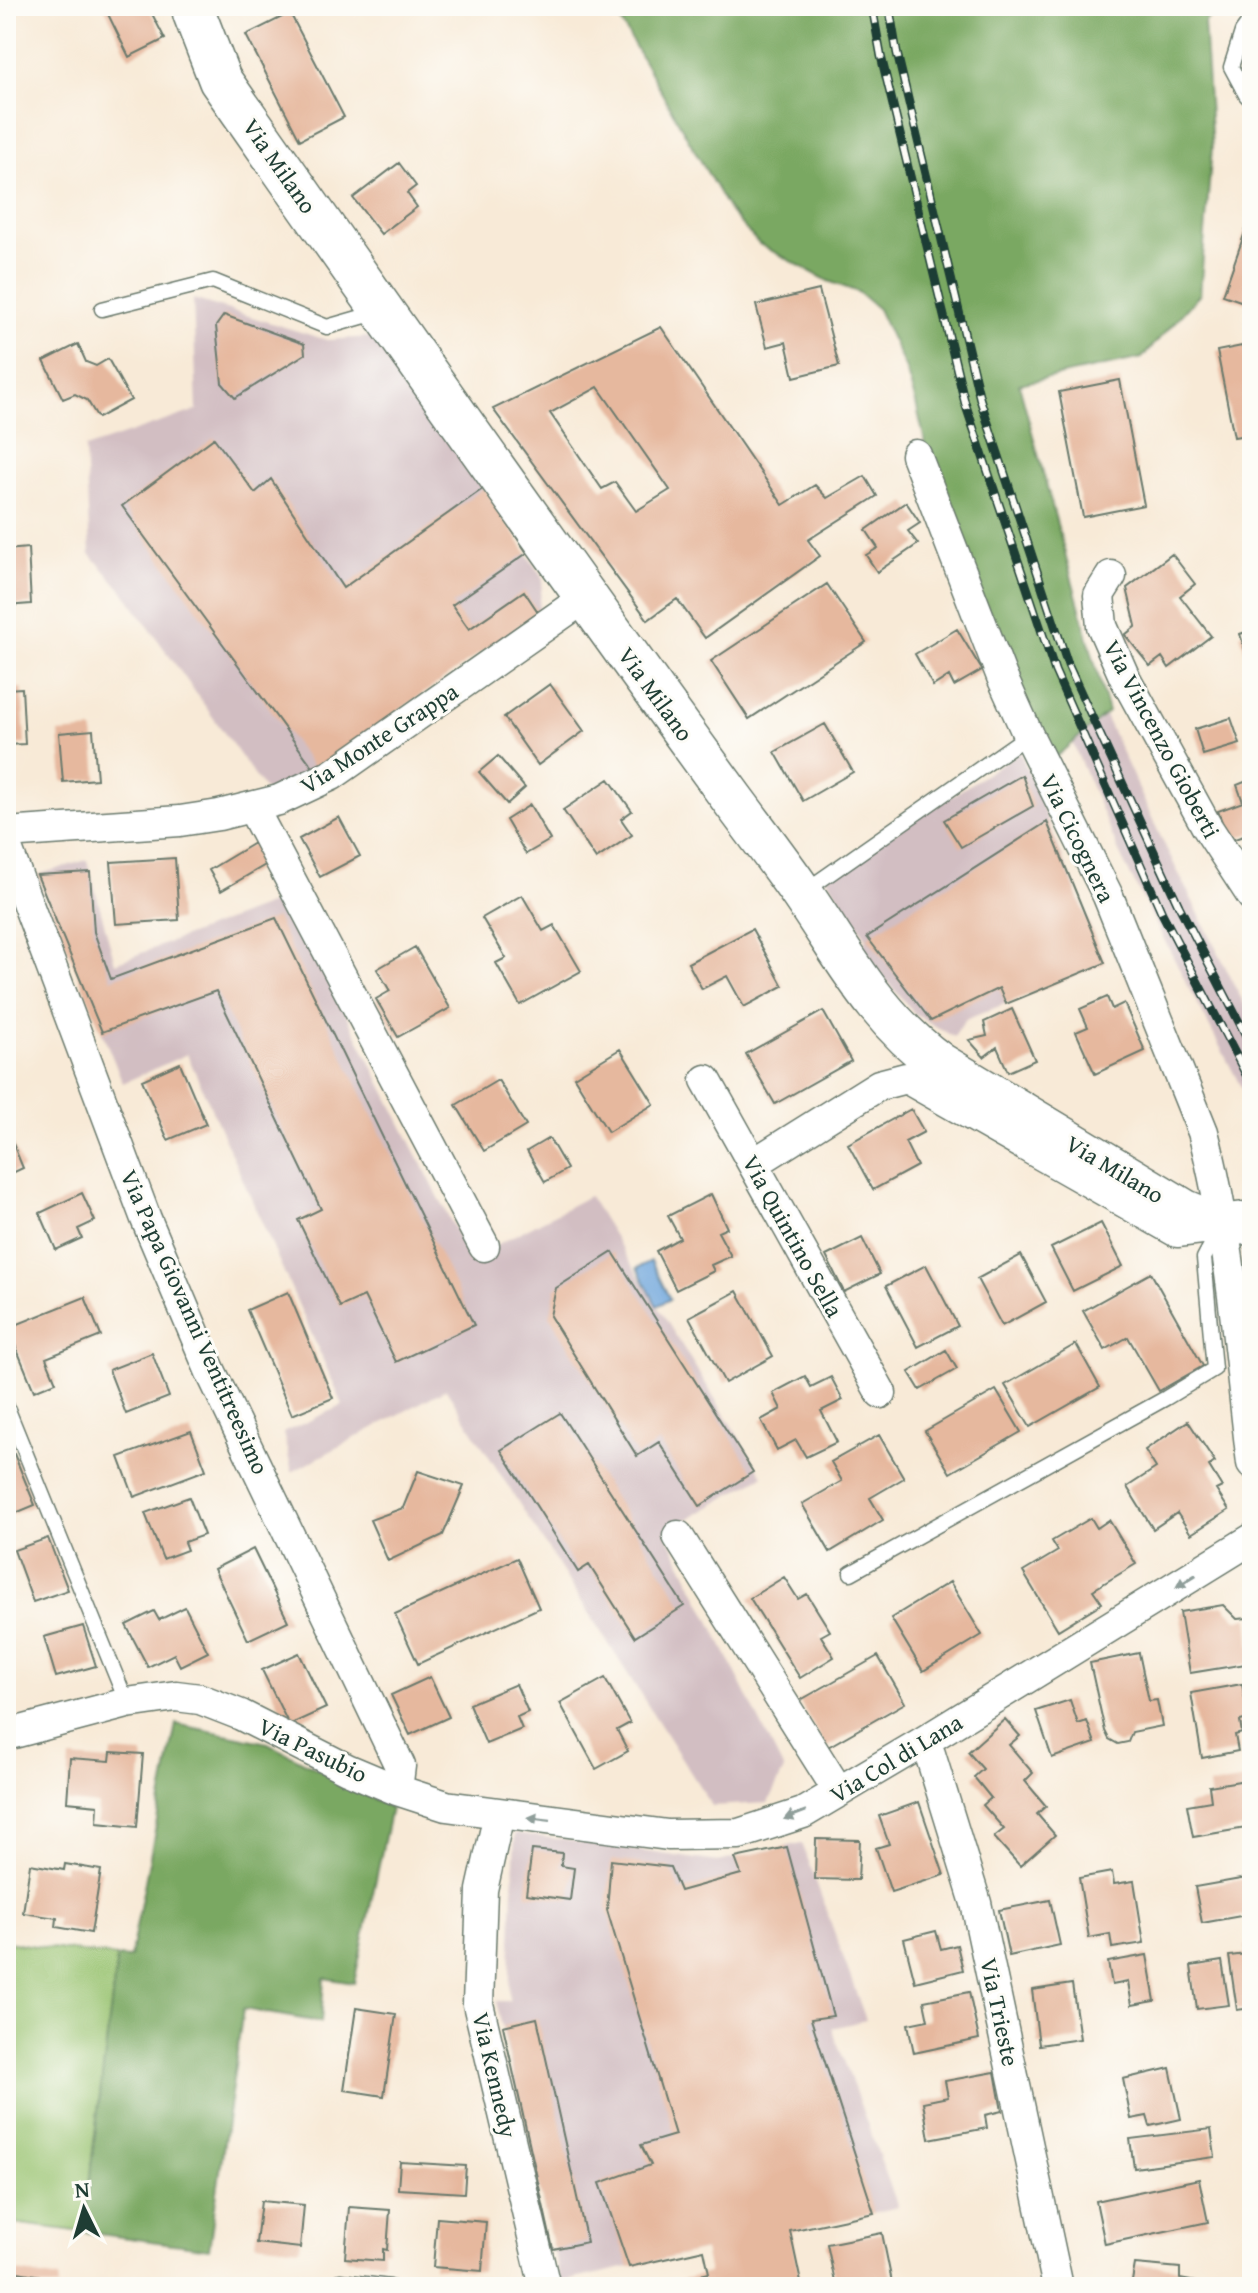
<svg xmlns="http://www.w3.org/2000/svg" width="1258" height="2293" viewBox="0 0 1258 2293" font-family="'Gentium Book Plus',serif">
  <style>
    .industrial { fill: #d2bec2 }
    .green { fill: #98c26f; stroke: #5c8052; stroke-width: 2 }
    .forest { fill: #7aa862; stroke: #4c724b; stroke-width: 2 }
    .water { fill: #6da4db; stroke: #467088; stroke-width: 2 }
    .building { fill: #e6b89e; fill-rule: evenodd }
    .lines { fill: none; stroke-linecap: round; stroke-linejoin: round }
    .lane-casing { stroke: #6b7a6d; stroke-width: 17 }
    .street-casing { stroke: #6b7a6d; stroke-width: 33 }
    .secondary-casing { stroke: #6b7a6d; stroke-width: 45 }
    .lane { stroke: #fff; stroke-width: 14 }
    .street { stroke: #fff; stroke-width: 30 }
    .secondary { stroke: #fff; stroke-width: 42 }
    .rail-casing { stroke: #1f3d34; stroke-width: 9 }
    .rail { stroke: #fdfcf7; stroke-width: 6; stroke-dasharray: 18; stroke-linecap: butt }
    .oneway { fill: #8f9e9a }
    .labels { text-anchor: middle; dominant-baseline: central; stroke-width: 6; stroke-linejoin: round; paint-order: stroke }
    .street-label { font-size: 24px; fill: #1f3d34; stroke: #fdfcf7 }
  </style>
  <rect width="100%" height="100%" fill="#fdfcf7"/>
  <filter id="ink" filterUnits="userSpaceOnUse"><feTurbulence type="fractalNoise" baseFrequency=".0125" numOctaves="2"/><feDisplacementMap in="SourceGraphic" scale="16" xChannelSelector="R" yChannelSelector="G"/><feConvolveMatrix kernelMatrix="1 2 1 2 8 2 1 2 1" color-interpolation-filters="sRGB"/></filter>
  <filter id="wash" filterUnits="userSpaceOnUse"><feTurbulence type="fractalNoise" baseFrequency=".006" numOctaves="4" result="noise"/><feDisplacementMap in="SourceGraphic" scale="32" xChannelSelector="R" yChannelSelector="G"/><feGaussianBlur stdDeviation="1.8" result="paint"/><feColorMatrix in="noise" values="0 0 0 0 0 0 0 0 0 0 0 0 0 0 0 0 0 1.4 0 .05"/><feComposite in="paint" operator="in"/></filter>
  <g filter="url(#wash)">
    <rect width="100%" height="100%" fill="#f8ead7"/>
    <path class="industrial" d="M193,299L327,340L385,336L543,579L538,612L315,770L267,793L123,591L90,554L85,448L197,410Z
      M1100,705L1164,844L1252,1020V1108L1123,861L1063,721Z
      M1020,752L1105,963L965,1020L954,1037L915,1014L862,952L866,937L826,877Z
      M87,860L115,963L287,898L470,1259L589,1196L763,1476L666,1532L784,1770L768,1803L712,1806L446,1389L292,1472L283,1433L343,1405L187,1054L123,1083L37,875Z
      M515,1833L718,1862L802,1843L866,2020L832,2028L898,2207L561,2282L496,2001H509Z"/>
    <path class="green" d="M6,1942L117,1957L83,2232L6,2222Z"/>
    <path class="forest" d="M612,6H1219L1204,23L1212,148L1200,294L1142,358L1019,384L1108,712L1045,766L929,459L916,403L905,367L878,309L858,292L828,281L759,244L730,212Z
      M176,1724L268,1743L391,1808L354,1983L324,1978L321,2022L243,2009L209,2249L83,2232L117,1957L130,1958Z"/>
    <path class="water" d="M651,1261L670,1299L657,1306L637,1268Z"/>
    <g id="blocks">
      <path class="building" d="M104,6H148L165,39L129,57Z
        M290,13L344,117L300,140L246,35Z
        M399,163L416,186L407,193L417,207L381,234L353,198Z
        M1252,212V305L1223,295Z
        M819,290L839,366L794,377L786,342L767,347L756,305Z
        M224,315L304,344L305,354L235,398L222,383L216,326Z
        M661,327L783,505L815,485L827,498L865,476L877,496L808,540L820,556L705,638L677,599L648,620L493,409ZM598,387L670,490L636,511L615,482L602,489L550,413Z
        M78,344L86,362L96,366L108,359L131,400L98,418L87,400L75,394L63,399L44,361Z
        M1252,344V434L1234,437L1217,351Z
        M1120,380L1144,505L1083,517L1059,392Z
        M214,438L255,493L271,479L343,588L484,488L527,553L452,605L469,629L524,591L538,612L315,770L122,506Z
        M906,502L920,523L908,531L918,544L877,572L866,555L878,548L866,530Z
        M28,548L31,604L6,606V550Z
        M1172,554L1195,584L1180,596L1211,636L1169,668L1162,657L1150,666L1125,635L1136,626L1127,588Z
        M827,584L866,642L749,719L711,661Z
        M957,629L982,670L954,686L949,676L933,686L915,654Z
        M1252,630V670H1251L1240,634Z
        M550,684L584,731L538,765L504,717Z
        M22,688L25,744L6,745V689Z
        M1231,718L1240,744L1203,755L1195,729Z
        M825,724L853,772L803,801L775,752Z
        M93,730L97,779L63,782L59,733Z
        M498,756L525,788L507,804L479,772Z
        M1022,775L1033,806L961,847L944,820Z
        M609,779L632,811L621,819L632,835L596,859L563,810Z
        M1252,779V833L1229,841L1218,811L1243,802L1237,785Z
        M530,805L550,840L526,854L506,820Z
        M339,817L360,856L320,877L299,839Z
        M1047,822L1105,963L1006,1004L999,988L931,1021L867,937Z
        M254,843L267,864L221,891L209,870Z
        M175,858L179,920L116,924L111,862Z
        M90,872L94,932L111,979L276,918L474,1325L396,1362L364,1296L340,1307L298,1220L321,1209L216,991L102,1032L37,875Z
        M522,895L543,931L554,925L581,971L520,1005L496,963L506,958L482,918Z
        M752,929L783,986L744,1007L727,976L702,989L688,963Z
        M415,947L450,1008L398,1037L376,999L390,991L377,969Z
        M1107,997L1112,1009L1124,1003L1145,1051L1095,1074L1076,1032L1088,1027L1080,1009Z
        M1012,1009L1035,1060L1008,1072L997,1047L984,1057L969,1040L987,1036L984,1022Z
        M823,1011L851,1061L775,1104L746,1054Z
        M620,1049L654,1104L608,1132L574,1077Z
        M180,1063L206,1124L168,1140L142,1080Z
        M498,1080L526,1126L484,1151L456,1105Z
        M911,1109L924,1132L905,1142L917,1166L873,1190L848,1144Z
        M6,1127L23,1168L6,1176Z
        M549,1138L567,1169L545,1182L527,1151Z
        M82,1193L95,1221L78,1229L82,1238L56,1250L40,1213Z
        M711,1194L727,1228L718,1232L731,1256L711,1265L714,1271L676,1290L656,1251L680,1238L668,1216Z
        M1101,1223L1123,1266L1073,1291L1051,1248Z
        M862,1238L880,1274L844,1292L826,1256Z
        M613,1252L753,1472L700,1506L659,1442L637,1456L550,1316L556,1288Z
        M1021,1255L1046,1302L1002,1326L977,1279Z
        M926,1265L958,1326L918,1347L886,1286Z
        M1151,1273L1203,1366L1159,1391L1128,1337L1105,1350L1083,1311Z
        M737,1291L773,1356L725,1383L689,1317Z
        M288,1292L333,1398L292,1415L247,1310Z
        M85,1297L101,1336L46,1358L56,1382L34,1391L8,1328Z
        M1076,1344L1100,1387L1030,1427L1005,1385Z
        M946,1350L957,1369L920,1390L909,1372Z
        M152,1353L169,1397L126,1414L109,1370Z
        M805,1376L811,1387L831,1377L843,1400L821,1411L837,1442L806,1457L796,1440L777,1450L761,1420L781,1409L773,1393Z
        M996,1390L1021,1432L950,1473L925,1431Z
        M560,1413L684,1606L635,1637L589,1565L578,1572L501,1450Z
        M1188,1421L1215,1462L1209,1466L1222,1487L1216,1490L1229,1510L1191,1534L1177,1513L1153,1529L1127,1487L1156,1468L1145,1450Z
        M191,1431L206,1470L134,1497L119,1457Z
        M879,1435L904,1478L870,1498L883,1520L830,1552L802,1504L842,1481L831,1462Z
        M14,1454L35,1505L6,1517V1457Z
        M418,1471L464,1486L443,1535L388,1561L370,1520L403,1508Z
        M189,1497L204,1535L184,1542L187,1550L163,1559L145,1513Z
        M1091,1518L1097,1528L1109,1520L1136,1564L1093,1590L1102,1603L1058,1630L1023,1572L1058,1551L1052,1541Z
        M48,1538L68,1590L33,1602L14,1550Z
        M253,1549L288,1621L248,1640L214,1569Z
        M517,1558L539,1608L418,1664L395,1614Z
        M784,1577L798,1599L807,1594L830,1631L821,1636L834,1657L800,1678L750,1598Z
        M950,1582L982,1635L923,1671L891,1618Z
        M1223,1605L1237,1619L1248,1618L1252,1663L1190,1673L1180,1612Z
        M185,1607L208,1652L180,1666L174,1654L148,1667L126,1625L154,1611L159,1620Z
        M83,1626L96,1666L56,1677L44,1637Z
        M299,1653L326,1708L289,1725L262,1670Z
        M1139,1653L1149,1701L1157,1700L1162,1726L1132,1732L1128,1742L1118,1744L1109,1739L1105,1731L1090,1663Z
        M878,1656L905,1703L826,1748L799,1701Z
        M430,1677L449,1717L410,1735L391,1695Z
        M605,1678L630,1723L617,1730L628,1751L596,1769L560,1703Z
        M516,1684L528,1712L517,1717L522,1729L486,1744L469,1704Z
        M1242,1684L1249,1719L1240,1721L1242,1733L1235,1735L1238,1751L1202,1758L1191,1693Z
        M1070,1700L1078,1724L1087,1721L1095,1743L1052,1758L1036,1711Z
        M1005,1719L1020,1736L1009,1745L1033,1773L1025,1781L1046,1806L1037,1814L1055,1835L1020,1866L994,1837L1004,1829L983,1805L991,1798L974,1777L983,1769L968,1752Z
        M111,1752L143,1754L137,1827L97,1823L98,1805L67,1802L70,1758L110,1761Z
        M1252,1779V1827L1193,1837L1187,1805L1211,1801L1209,1786Z
        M919,1802L944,1875L891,1892L876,1848L889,1844L879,1816Z
        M816,1839L860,1840L858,1880L815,1879Z
        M787,1847L833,2016L811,2019L874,2213L790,2231L802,2287H649L709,2273L704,2250L629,2267L600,2183L651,2165L641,2145L675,2135L607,1910L611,1860L670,1867L680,1891L741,1874L735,1858Z
        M532,1850L562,1853L561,1866L574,1868L570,1900L526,1894Z
        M30,1864L64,1870L65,1864L101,1870L91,1933L56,1927L57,1918L23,1913Z
        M1112,1872L1114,1884L1134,1881L1144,1943L1112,1948L1110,1934L1089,1938L1079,1878Z
        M1252,1877V1914L1202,1923L1195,1887Z
        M1050,1900L1060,1945L1009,1956L999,1910Z
        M936,1931L941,1949L957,1945L963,1970L915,1982L904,1939Z
        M1252,1945V2008L1237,2010L1229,1956L1246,1954L1245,1946Z
        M1147,1955L1155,2001L1132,2005L1128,1982L1112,1985L1108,1962Z
        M1222,1961L1229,2005L1197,2009L1191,1966Z
        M1072,1984L1080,2039L1039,2045L1032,1990Z
        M969,1992L979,2039L914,2053L908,2024L928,2020L924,2001Z
        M356,2008L396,2014L384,2096L344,2090Z
        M537,2018L587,2242L553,2249L503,2026Z
        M1170,2068L1181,2119L1150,2126L1147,2116L1131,2119L1123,2079Z
        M995,2072L1002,2111L985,2115L987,2128L929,2139L923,2102L948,2097L945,2081Z
        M1211,2129L1215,2157L1134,2168L1130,2139Z
        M400,2162L466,2166L464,2193L398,2189Z
        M1199,2179L1208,2222L1105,2244L1096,2201Z
        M261,2201L304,2205L300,2248L256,2243Z
        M349,2207L390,2210L387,2250L383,2249V2261L345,2258Z
        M437,2218L486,2222L482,2271L433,2267Z
        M882,2233L893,2287H836L827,2244Z
        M1135,2264L1180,2268V2279L1202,2283L1203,2287H1131Z
        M6,2270L59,2279L58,2287H6Z"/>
    </g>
  </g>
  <g filter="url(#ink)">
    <use href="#blocks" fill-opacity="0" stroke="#6b7a6d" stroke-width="2"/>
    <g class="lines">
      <defs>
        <path id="lane" d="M1252,18L1242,32L1231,67L1246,95L1252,101
          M102,309L213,281L327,327L379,312
          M805,891L1028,735
          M6,1405L127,1703
          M851,1573L1166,1398L1214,1369L1204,1258L1219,1230
          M340,2281L390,2287"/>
        <path id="street" d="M916,455L1002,677L1028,735L1108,896L1203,1132C1231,1237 1239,1356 1252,1463
          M1111,576L1099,595L1102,626L1124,676L1207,827L1252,896
          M252,807L484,1246
          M6,833L180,821L219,815L279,800L332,775L586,597
          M6,846L146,1219L210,1370L400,1766L397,1790
          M706,1080L881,1393
          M753,1164L879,1085L906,1078L1177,1232L1218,1227
          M678,1536L839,1792
          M6,1735L127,1703L176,1696L200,1699L241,1715L347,1769L397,1790L446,1806L668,1835L739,1834L803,1813L923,1742L1252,1539
          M923,1742L930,1754L976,1903L1058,2287
          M499,1814L482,1890L478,2004L545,2287"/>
        <path id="secondary" d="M194,13L220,80C389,321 559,562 733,800C756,831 780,862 802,894C846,958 875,1017 940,1064L1185,1211L1221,1226L1252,1222"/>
      </defs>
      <use href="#lane" class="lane-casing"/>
      <use href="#street" class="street-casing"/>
      <use href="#secondary" class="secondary-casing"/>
      <use href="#lane" class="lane"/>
      <use href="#street" class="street"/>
      <use href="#secondary" class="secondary"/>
      <defs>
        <path id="rail" d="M872,6L881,56L965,403L1055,671L1162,913L1252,1086
          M889,6L897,53L980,399L1068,665L1179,906L1252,1047"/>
      </defs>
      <use href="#rail" class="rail-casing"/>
      <use href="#rail" class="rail"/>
    </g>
    <defs><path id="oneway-solid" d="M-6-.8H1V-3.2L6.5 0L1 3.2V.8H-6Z" transform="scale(2)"/></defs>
    <g class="oneway">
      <use href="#oneway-solid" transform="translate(1186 1581) rotate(148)"/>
      <use href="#oneway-solid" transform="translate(795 1815) rotate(159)"/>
      <use href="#oneway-solid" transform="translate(539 1819) rotate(-173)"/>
    </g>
  </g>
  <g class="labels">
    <g class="street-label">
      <text transform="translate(280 166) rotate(55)">Via Milano</text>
      <text transform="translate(656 694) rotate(54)">Via Milano</text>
      <text transform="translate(379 738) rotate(-33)">Via Monte Grappa</text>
      <text transform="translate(1162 739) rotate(62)">Via Vincenzo Gioberti</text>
      <text transform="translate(1078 838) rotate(64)">Via Cicognera</text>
      <text transform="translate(1115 1169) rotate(31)">Via Milano</text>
      <text transform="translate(793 1236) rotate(61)">Via Quintino Sella</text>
      <text transform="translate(195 1322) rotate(66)">Via Papa Giovanni Ventitreesimo</text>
      <text transform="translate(313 1750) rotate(26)">Via Pasubio</text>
      <text transform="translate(896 1758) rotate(-31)">Via Col di Lana</text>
      <text transform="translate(1000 2012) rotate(78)">Via Trieste</text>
      <text transform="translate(495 2075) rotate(77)">Via Kennedy</text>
    </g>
  </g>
  <rect width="1258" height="2293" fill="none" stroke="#fdfcf7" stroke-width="32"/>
  <g transform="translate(84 2209) rotate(355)" stroke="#fdfcf7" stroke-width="6" paint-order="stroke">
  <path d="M0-6L14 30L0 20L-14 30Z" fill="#1f3d34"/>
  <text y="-12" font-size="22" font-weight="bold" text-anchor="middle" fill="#1f3d34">N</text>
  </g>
</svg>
